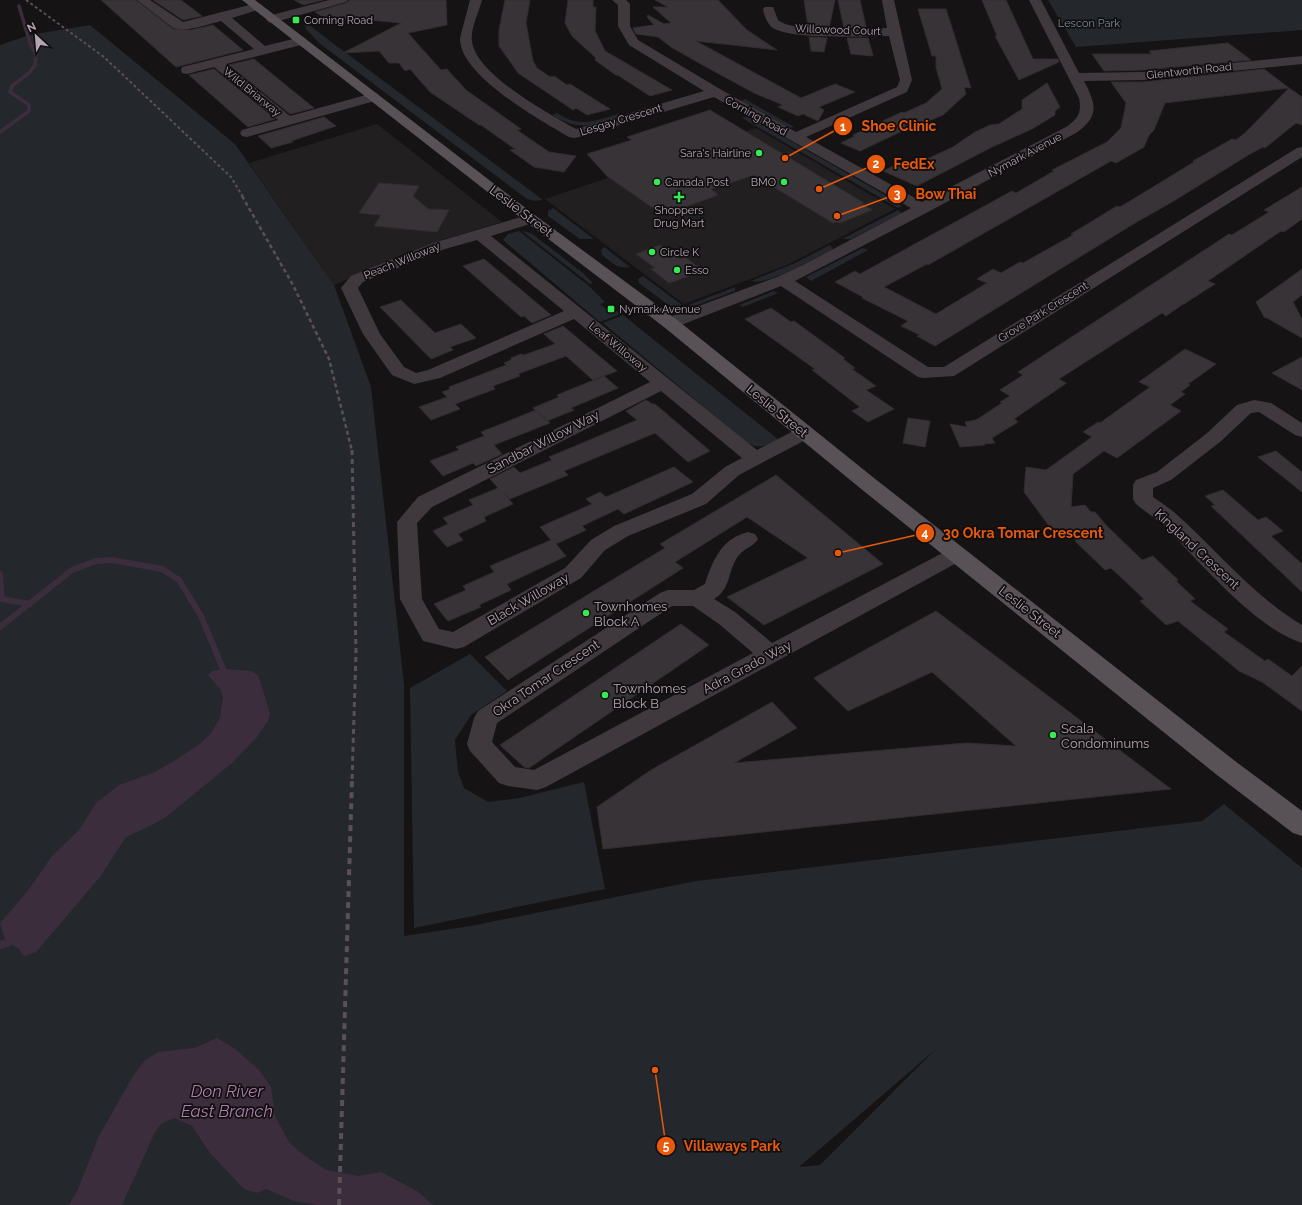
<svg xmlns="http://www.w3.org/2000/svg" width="1302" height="1205" viewBox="0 0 1302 1205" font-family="Raleway,sans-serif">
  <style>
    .built { fill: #221f21 }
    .green { fill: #24272c; fill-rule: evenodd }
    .water { fill: #3c2d3d }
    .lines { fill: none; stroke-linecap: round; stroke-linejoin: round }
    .stream-far2 { stroke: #3c2d3d; stroke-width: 3.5 }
    .stream-far1 { stroke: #3c2d3d; stroke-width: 6 }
    .stream { stroke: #3c2d3d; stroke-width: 8 }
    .building { fill: #373336; stroke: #312d2f }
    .minor { fill: #3f393d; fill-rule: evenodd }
    .major { fill: #585156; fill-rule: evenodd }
    .rail-far3 { stroke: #595157; stroke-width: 2; stroke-dasharray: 3 2.5; stroke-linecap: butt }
    .rail-far2 { stroke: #595157; stroke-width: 2.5; stroke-dasharray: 4 3; stroke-linecap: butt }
    .rail-far1 { stroke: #595157; stroke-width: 3; stroke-dasharray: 5 4; stroke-linecap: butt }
    .rail { stroke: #595157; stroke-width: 4; stroke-dasharray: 6 5; stroke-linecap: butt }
    .poi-dot { fill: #37e953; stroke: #100e0f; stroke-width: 1.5 }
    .labels { text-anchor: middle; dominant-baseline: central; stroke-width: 3.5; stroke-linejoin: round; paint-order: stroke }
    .far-poi-label { font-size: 11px; fill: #b5a5b2; stroke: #100e0f; text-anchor: start }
    .far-park-label { font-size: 11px; fill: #7d8c9f; stroke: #100e0f }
    .far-street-label { font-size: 11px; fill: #b5a5b2; stroke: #100e0f }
    .street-label { font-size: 13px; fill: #b5a5b2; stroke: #100e0f }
    .poi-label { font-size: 13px; fill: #b5a5b2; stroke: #100e0f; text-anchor: start }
    .near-water-label { font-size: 17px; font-style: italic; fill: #ad7eae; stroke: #100e0f }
    .leader { fill: none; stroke: #e8590c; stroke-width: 1.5 }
    .callout-dot { fill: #e8590c; stroke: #100e0f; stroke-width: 1.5 }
    .mark-label { font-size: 12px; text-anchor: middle; font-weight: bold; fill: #fff }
    .callout-label { font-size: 14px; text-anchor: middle; font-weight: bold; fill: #e8590c; stroke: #100e0f; stroke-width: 3.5; stroke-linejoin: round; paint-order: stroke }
  </style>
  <rect width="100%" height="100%" fill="#151314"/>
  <path class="built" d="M377,124L502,222L435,242L334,285L249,163Z
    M756,128L895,209L787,265L684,304L545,199Z"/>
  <path class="green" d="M1048,0H1302V30L1076,47Z
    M308,24L330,41L543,200L535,201L527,199L319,43L305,28L307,27L303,25Z
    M90,25L235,144L334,285L371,387L404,684V936L470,926L696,881L1202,821L1224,804L1302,868V1205H0V45L29,35ZM936,1049L820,1165L799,1167Z
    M745,99L794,127L790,128L785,127L740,101Z
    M557,113C579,128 594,121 618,114L621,116C592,125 580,132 552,115Z
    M747,116L885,195L902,206L898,208L742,118Z
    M553,208L594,239H580L548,216V211Z
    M898,210L902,213L851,239H842Z
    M519,231L589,286L605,302L600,304L611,313L617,311L621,314L600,322L503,240L508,234Z
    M522,231L531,233L583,273L593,283L590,284Z
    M830,245L833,249C816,258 767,286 751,281L793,264Z
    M604,247L630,267C618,270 611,262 602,255L601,250Z
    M863,248L868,250L811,281L806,277Z
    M643,276L682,305L675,308L667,304L639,283L638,279Z
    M735,287V291L689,308L686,306Z
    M774,291L778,293L743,307L739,305Z
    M623,315L779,440C767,446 759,450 746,442L603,323Z
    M470,654L507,691L471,715L455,740L458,772L464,788L488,802L519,798L584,782L605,889L414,928L410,688Z"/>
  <path class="water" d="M223,669L251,671L258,675L270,713L268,721L257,737L232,763L166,817L152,825L126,837L100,877L36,952L24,956L18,948L6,942L0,923L27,892L52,856L79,830L96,803L119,785L155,772L174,761L201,743L211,733L220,718L223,697L220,689L208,675L212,671Z
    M217,1038L234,1048L259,1070L271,1087L275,1116L289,1142L301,1153L326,1170L358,1176L381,1172L417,1191L433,1205H316L294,1201L266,1189L257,1193L244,1189L210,1153L192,1126L174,1118L161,1124L155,1132L122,1205H69L78,1189L99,1136L133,1076L145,1060L158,1052L194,1048Z"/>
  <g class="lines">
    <path class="stream-far2" d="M0,132L29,111V105L10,92L12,86L29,73L35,65L36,55L30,43L19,6"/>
    <path class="stream-far1" d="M0,574L2,599L30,604
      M0,627L72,570L96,561L112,560L162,569L179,580L201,616L223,669"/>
    <path class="stream" d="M0,945L7,943"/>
  </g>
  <path class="building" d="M101,0H136L173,29L191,30L213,25L243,50L176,67Z
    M153,0H181L202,16L183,20Z
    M294,0H323L303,5Z
    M350,0H446L447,25L408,33L441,70L447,69L466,90L521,129L517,130L549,152L576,156L564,172L534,167L510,150L515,149L481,125H479L430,92L410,69L405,71L399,63H389L379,51L343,53L401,23L348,18L331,22L315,12L346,3Z
    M505,0H530L526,23L533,61L537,68L550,77L554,76L567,85L570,84L610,109L587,115L576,108L573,110L518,73L499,46V30Z
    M568,0H593V7H596L595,31L605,51L672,90L650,96L616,74L617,76L595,60L596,58L572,36L565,23Z
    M655,0H718L747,30L777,50L696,41L801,98L835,84L855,92L819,107L824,110L818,121L803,114L798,116L778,107L783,105L754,93L699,63L671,47L658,37L636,34L633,28L654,25L647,17L648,15L664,24L671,23L653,7H668Z
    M804,0H835L829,28L808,26Z
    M838,0H860L866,27L844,28Z
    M982,0H1006L1033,59H1058L1059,62L1019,80L995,36H997Z
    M918,9H946L971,88L964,87L966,94L943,115L921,124L919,123L860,151L841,143L855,136L853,135L902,112L904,113L926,103L942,89L936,67V56H932Z
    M809,37L827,38L824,52L811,51Z
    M847,38H868L873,56L851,54Z
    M1228,43L1251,60L1143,70L1104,71L1092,54H1152L1149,51Z
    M254,59L288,87L314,108L290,114L229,65Z
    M214,69L275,119L248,127L189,75Z
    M1264,69L1289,88L1165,103L1154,130L1149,135L1144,147L1116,163L1111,161L928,265L927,264L884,287L936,314L987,283L977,279L993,269L1001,273L1020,262L1023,263L1073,235L1071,234L1117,206L1120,207L1130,201L1194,162L1193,161L1232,139L1236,140L1245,133L1289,88L1302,97V125L1296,123L1265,148L1263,147L1250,154L1172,202L1135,223L935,346L917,336L920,335L901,326L908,321L862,298L863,297L835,282L855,271L860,274L1012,191L1016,193L1054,171L1052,170L1107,142L1121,128L1126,103L1111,82H1143Z
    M1047,83L1060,107L1055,111V115L1032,129L990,148L917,186L883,171L904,161L914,165L953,147L975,132L990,125L999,124L1022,109V100Z
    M710,110L864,203L862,204L872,210L840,223L837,222L833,223L754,175L711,189L718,195L663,215L607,176L587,154L632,140L627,137Z
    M324,117L336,126L291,141L293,142L271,148L258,136Z
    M379,183L419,186L413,196L428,209L449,210L437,232L374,226L381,215L359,213Z
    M1302,187V219L1284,232L1281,231L1208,281L1215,284L1184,304H1183L1166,316L1162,313L1059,379L1066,383L1065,384L1014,419L1018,422L992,438L995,443L984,444L985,445L960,447L950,424L967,427L965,422L976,420L1002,403L1000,402L1010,396L1000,390L1023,375L1018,372L1229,234L1232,235L1269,212L1264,210Z
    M660,245L680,259L685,257L703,271L669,283L651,269L655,268L636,254Z
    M484,259L519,288L551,315L532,323L524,316L521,317L463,266Z
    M1302,269V295L1293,302L1302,319V338L1267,318L1264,317L1256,302Z
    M401,300L435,333L461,324L476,338L450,347L453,350L431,359L380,307Z
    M771,308L791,322L794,321L845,358L843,359L855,368L852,369L876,386L866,390L894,409L868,422L852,411L860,407L812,370L815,369L745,319Z
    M563,326L617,371L593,380L566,356L518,374L520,376L493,386L495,389L455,404L460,409L431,420L419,407L447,397L442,392L450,389L449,387L506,365L504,363L511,360V358L521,354L524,355L555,344L544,334Z
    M1185,349L1216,364L1188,384L1190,385L1181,392L1185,394L1170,405L1181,411L1117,458L1104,451L1073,474L1071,507L1085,505L1091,512H1095L1106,525L1142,560L1153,556L1178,580L1176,581L1195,599L1190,601L1228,629L1224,632L1265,661L1268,659L1292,676L1302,666V711L1262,682L1239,671L1178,621L1166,625L1140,601L1144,599L1111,568L1105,570L1076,542L1072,533H1068L1064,528L1052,530L1024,492L1026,467L1046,470L1092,437L1083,432L1098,422L1100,423L1150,387L1139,382Z
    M1302,357V390L1272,373Z
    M604,376L618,388L571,408L574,410L547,421L533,408L559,397L557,395Z
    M646,400L652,404H655L710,451L688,462L655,433L564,471L568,475L510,499L504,493L513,504L484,517L486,521L458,534L463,540L447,547L433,531L448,524L443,518L473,505L469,500L498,488L490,479L514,467L520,473L552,460L549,457L637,420L626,411Z
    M536,410L550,423L494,445L502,454L476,466L473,463L443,476L430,461L459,450L456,447L484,436L481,432Z
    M908,418L930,421L925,447L903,443Z
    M1276,451L1302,472V492L1258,457Z
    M674,467L693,482L624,514L618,509L582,526L586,530L556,544L566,556L507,584L511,590L479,605L481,607L448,621L434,604L466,590L463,586L494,572L490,566L551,540L540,527L592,504L586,499L600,492L606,497Z
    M776,475L883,564L764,625L727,597L808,558L747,517L675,562L683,568L508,680L485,657L665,548L660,544Z
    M1223,490L1258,520L1266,517L1283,531L1271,536L1302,564V592L1211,506L1215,505L1205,496Z
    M936,611L1171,789L603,849L597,807L651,770L772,702L797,728L734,763L966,743L1016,746L932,672L848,711L814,678Z
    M681,624L709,645L529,768L524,767L500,745Z"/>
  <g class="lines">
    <path class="minor" d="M137,0H150L183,22L257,3L261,5L263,7L261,9L232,18L265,46L301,37L305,38L307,41L305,44L226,64L290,116L373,93L378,94L380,97L378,100L247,137L242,136L240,133L242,130L278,120L214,67L187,74L182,73L181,70L182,67L254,49L221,21C205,25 189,32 173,28Z
      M329,0H348L346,2L272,23L268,22L266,19L268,16Z
      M470,0H482C479,12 470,29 472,42C477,75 548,113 576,129L704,91L629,45L618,26V5L612,0H626L630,4V26L638,40L720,89L796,132L897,87L900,80L889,36C862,36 794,40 773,28C767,24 764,15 763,9L765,7H773L778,20C793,33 866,29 887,28L882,0H894L912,80L907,92L806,137L922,202L1066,127C1078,119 1082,112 1079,98L1029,0H1041L1079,73L1143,72L1302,56V64L1143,80L1084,81C1096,104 1100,116 1076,133L928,212L795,281L928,367H944L1297,148L1302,147V157L954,376L924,378L918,377L781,286L676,327L670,328L664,327L661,323L664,319L777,277L803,265L911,208L714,97L579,137L574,138L569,137C540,120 459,75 460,38Z
      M531,214L536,216L539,219L536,222L491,236L757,450L797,429L804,427L811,429L814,433L811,437L739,475L706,504L628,536L605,550L581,578L464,647L456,649L423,641L400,599L397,522L418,497L650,382L574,319L440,378L414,384L392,375L363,334L341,288L351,276L433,243ZM477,240L564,311L428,370L416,373L404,367L380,334L358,288L363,282L445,249ZM661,391L742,458L725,467L692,494L614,526L591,540L565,568L453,632L439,629L422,599L417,523L432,507Z
      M1254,400L1271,403L1302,423V437L1295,435L1259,412L1251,413L1220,442L1171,480L1153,488V497C1160,502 1168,507 1175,513C1218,551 1252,595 1302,625V643C1256,629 1199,561 1165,527C1156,518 1145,512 1136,504L1133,499V485L1136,480L1157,472L1206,434L1237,405Z
      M748,532L755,534L758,539C754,546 747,547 741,553C727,566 733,588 714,599L735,612L772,643L950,549L957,547L964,549L968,554L964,559L546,787L537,790L508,786L499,783L470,751L467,744L474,718L478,711L660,593L668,590H694L705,584C713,560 721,539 748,532ZM672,606H693L719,624L753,653L534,770L515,767L492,742L497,723Z"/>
    <path class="major" d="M242,0H255L536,216L676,319L874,478L1235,761L1302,811V836L1293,833L1217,775L860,488L664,327L526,222Z"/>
    <path class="rail-far3" d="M26,0L104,57L231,177L243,197"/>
    <path class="rail-far2" d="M242,196L293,285L329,359L352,451"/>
    <path class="rail-far1" d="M352,450L356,653L352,780"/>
    <path class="rail" d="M339,1205L352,779"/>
  </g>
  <g class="poi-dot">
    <rect x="292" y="16" width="8" height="8" rx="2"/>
    <circle cx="759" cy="153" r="4"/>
    <circle cx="657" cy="182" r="4"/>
    <circle cx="784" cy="182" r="4"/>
    <path d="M677 191h4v4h4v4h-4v4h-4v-4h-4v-4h4z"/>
    <circle cx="652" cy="252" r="4"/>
    <circle cx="677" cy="270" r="4"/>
    <rect x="607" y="305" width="8" height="8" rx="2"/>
    <circle cx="586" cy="613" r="4"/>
    <circle cx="605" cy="695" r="4"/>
    <circle cx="1053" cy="735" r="4"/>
  </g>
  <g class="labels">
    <g class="far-poi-label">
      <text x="304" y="20">Corning Road</text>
      <text x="751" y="153" text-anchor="end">Sara's Hairline</text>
      <text x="665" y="182">Canada Post</text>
      <text x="776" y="182" text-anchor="end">BMO</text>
      <text x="679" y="210" text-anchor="middle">Shoppers<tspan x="679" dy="13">Drug Mart</tspan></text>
      <text x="660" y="252">Circle K</text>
      <text x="685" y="270">Esso</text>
      <text x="619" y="309">Nymark Avenue</text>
    </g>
    <g class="far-park-label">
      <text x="1089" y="23">Lescon Park</text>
    </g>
    <g class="far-street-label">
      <text transform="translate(838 30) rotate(2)">Willowood Court</text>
      <text transform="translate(1189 71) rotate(-6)">Glentworth Road</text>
      <text transform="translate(252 92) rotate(39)">Wild Briarway</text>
      <text transform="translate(756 116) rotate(29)">Corning Road</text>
      <text transform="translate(621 120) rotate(-17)">Lesgay Crescent</text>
      <text transform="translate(1025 155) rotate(-28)">Nymark Avenue</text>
      <text transform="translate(402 261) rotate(-22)">Peach Willoway</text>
      <text transform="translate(1043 312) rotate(-32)">Grove Park Crescent</text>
      <text transform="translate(618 347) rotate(39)">Leaf Willoway</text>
    </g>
    <g class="street-label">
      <text transform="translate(521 211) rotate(37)">Leslie Street</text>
      <text transform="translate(777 411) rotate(39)">Leslie Street</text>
      <text transform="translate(543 442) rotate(-27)">Sandbar Willow Way</text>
      <text transform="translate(1197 549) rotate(43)">Kingland Crescent</text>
      <text transform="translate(528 599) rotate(-30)">Black Willoway</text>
      <text transform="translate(1030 612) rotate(38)">Leslie Street</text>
      <text transform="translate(747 667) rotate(-28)">Adra Grado Way</text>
      <text transform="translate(546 678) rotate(-34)">Okra Tomar Crescent</text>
    </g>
    <g class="poi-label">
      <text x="594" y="606">Townhomes<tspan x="594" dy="15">Block A</tspan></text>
      <text x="613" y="688">Townhomes<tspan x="613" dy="15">Block B</tspan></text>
      <text x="1061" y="728">Scala<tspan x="1061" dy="15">Condominums</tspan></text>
    </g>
    <g class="near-water-label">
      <text x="227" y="1091">Don River<tspan x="227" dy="20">East Branch</tspan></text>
    </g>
  </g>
  <path class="leader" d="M785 158L843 126M819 189L876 164M837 216L897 194M838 553L925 533M655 1070L666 1146"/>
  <g class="callout-dot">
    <circle cx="785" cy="158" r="4"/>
    <circle cx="819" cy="189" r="4"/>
    <circle cx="837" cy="216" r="4"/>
    <circle cx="838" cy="553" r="4"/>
    <circle cx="655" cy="1070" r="4"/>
    <circle cx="843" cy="126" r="10"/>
    <circle cx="876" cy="164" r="10"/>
    <circle cx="897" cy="194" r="10"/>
    <circle cx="925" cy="533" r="10"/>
    <circle cx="666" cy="1146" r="10"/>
  </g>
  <g class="mark-label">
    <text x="843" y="131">1</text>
    <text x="876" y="168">2</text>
    <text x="897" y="198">3</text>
    <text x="925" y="537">4</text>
    <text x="666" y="1150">5</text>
  </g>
  <g class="callout-label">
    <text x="899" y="131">Shoe Clinic</text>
    <text x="914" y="169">FedEx</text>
    <text x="946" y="199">Bow Thai</text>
    <text x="1023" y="538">30 Okra Tomar Crescent</text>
    <text x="732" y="1151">Villaways Park</text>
  </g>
  <g transform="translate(36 36) rotate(334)" stroke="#100e0f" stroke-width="3" paint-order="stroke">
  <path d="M0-3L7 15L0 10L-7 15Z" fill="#b5a5b2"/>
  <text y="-6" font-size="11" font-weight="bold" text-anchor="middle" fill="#b5a5b2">N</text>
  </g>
</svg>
